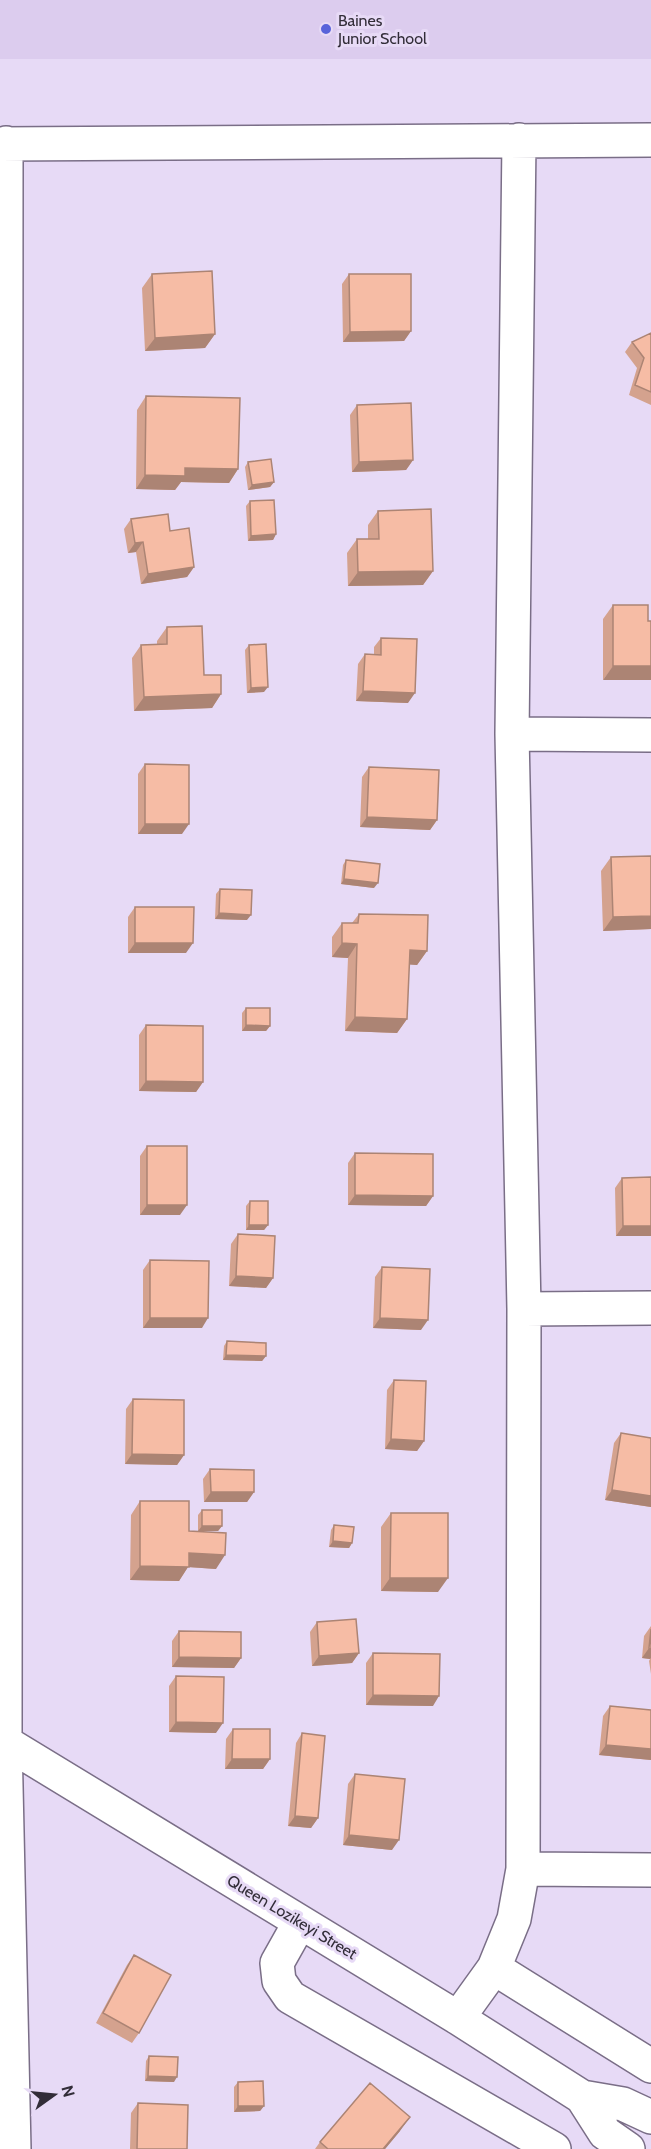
<svg xmlns="http://www.w3.org/2000/svg" width="651" height="2149" viewBox="0 0 651 2149" font-family="Cabin,sans-serif">
  <style>
    .built { fill: #dcccee }
    .lines { fill: none; stroke-linecap: round; stroke-linejoin: round }
    .minor-casing { stroke: #7a6e87; stroke-width: 36 }
    .minor { stroke: #fff; stroke-width: 33 }
    .wall { fill: #d4a28e }
    .shaded-wall { fill: #ac8474 }
    .building { fill: #f6bca5; stroke: #ac8474; stroke-width: 1.5 }
    .poi-dot { fill: #5863da; stroke: #e7daf6; stroke-width: 2 }
    .labels { text-anchor: middle; dominant-baseline: central; stroke-width: 6; stroke-linejoin: round; paint-order: stroke }
    .poi-label { font-size: 16px; fill: #322d38; stroke: #e7daf6; text-anchor: start }
    .street-label { font-size: 16px; fill: #322d38; stroke: #e7daf6 }
  </style>
  <rect width="100%" height="100%" fill="#e7daf6"/>
  <path class="built" d="M0,0H651V59H0Z"/>
  <g class="lines">
    <defs>
      <path id="minor" d="M6,143L5,1741L14,2149
        M0,144L651,140
        M512,734L651,735
        M524,1309L651,1308
        M0,1739L458,2018L582,2097L623,2104L651,2117
        M523,1869L651,1870
        M300,1922L277,1963L279,1981L290,1997L554,2149
        M494,1968L651,2066
        M458,2018L494,1968L514,1919L523,1869L524,1309L512,734L519,140
        M582,2097L605,2133L628,2149"/>
    </defs>
    <use href="#minor" class="minor-casing"/>
    <use href="#minor" class="minor"/>
  </g>
  <path class="wall" d="M152,274L215,334L205,348L145,351L142,288Z
    M349,274L411,331L404,341L343,342L342,284Z
    M651,333V405L629,395L637,368L625,352L632,342Z
    M146,396L238,469L229,483L181,482L175,490L136,489L137,410Z
    M357,405L413,460L406,470L352,472L350,415Z
    M248,462L274,482L270,487L248,490L245,467Z
    M250,501L276,534L273,540L248,541L246,506Z
    M378,511L433,571L423,585L348,586L347,553L357,539H368V525Z
    M131,519L170,531L194,567L187,577L141,584L136,552L128,553L124,529Z
    M613,605L648,621L603,680V619Z
    M167,627L204,675L221,694L212,708L134,711L132,658L141,645L157,644V641Z
    M381,638L408,703L356,701L358,664L365,654H374V647Z
    M249,645L264,692L247,693L245,650Z
    M145,764L182,834H138V774Z
    M369,767L437,820L430,830L360,827L362,777Z
    M611,857L651,929L603,931L601,871Z
    M346,860L374,888L341,884L343,865Z
    M220,889L247,920L215,919L216,894Z
    M135,907L186,953H128V917Z
    M359,914L427,951L417,965L409,964L407,1019L397,1033L345,1031L348,958L332,957V937L342,923H352Z
    M246,1008L270,1026L266,1031H242V1013Z
    M146,1025L203,1082L196,1092L139,1091V1035Z
    M147,1146L180,1215H140V1156Z
    M355,1153L433,1196L426,1206L348,1205V1163Z
    M622,1178L651,1236H616L615,1188Z
    M250,1201L268,1225L264,1230H246V1206Z
    M238,1234L273,1278L266,1288L229,1286L231,1244Z
    M150,1260L202,1328H143V1270Z
    M382,1267L421,1330L373,1328L375,1277Z
    M227,1341L266,1356L262,1361L223,1360L224,1346Z
    M394,1380L424,1441L417,1451L385,1449L387,1390Z
    M133,1399L184,1455L177,1465L125,1464L126,1409Z
    M621,1433L651,1438V1507L605,1500L614,1443Z
    M210,1469L254,1492L247,1502H204L203,1479Z
    M140,1501L189,1531L216,1569L188,1567L179,1581L130,1580L131,1515Z
    M202,1510L222,1526L218,1531H198V1515Z
    M391,1513L438,1592L381,1591V1527Z
    M334,1525L352,1543L349,1548L329,1547L331,1530Z
    M317,1622L359,1653L352,1663L312,1666L310,1632Z
    M651,1626V1674L649,1661L650,1659L642,1658L644,1636Z
    M179,1631L241,1658L234,1668L172,1667V1641Z
    M373,1653L433,1706L366,1705V1663Z
    M176,1676L216,1733L169,1732V1686Z
    M610,1706L651,1710V1760L599,1755L603,1716Z
    M233,1729L270,1759L263,1769H225L226,1739Z
    M302,1733L318,1818L311,1828L288,1826L296,1743Z
    M355,1774L392,1850L343,1845L348,1784Z
    M134,1955L139,2033L132,2043L96,2023L127,1965Z
    M149,2056L174,2082L145,2081L146,2061Z
    M238,2082L264,2106L260,2111L234,2112V2087Z
    M138,2103L187,2149H130L131,2113Z
    M400,2131L385,2149H315L320,2142Z"/>
  <path class="shaded-wall" d="M411,331L404,341L343,342L350,332Z
    M215,334L205,348L145,351L155,338Z
    M413,460L406,470L352,472L359,462Z
    M185,468L238,469L229,483L181,482L175,490L136,489L145,475Z
    M274,482L270,487L248,490L252,485Z
    M276,534L273,540L248,541L251,536Z
    M143,542L136,552L128,553L135,543Z
    M194,567L187,577L141,584L148,574Z
    M433,571L423,585L348,586L358,572Z
    M613,666H651V680H603Z
    M268,687L264,692L247,693L251,688Z
    M363,691L415,693L408,703L356,701Z
    M221,694L212,708L134,711L144,697Z
    M367,817L437,820L430,830L360,827Z
    M145,824H189L182,834H138Z
    M344,879L378,883L374,888L341,884Z
    M219,913L251,915L247,920L215,919Z
    M651,916V929L603,931L613,917Z
    M135,943H193L186,953H128Z
    M342,943L357,944L348,958L332,957Z
    M410,950L427,951L417,965L400,964Z
    M355,1017L407,1019L397,1033L345,1031Z
    M246,1025L270,1026L266,1031H242Z
    M146,1081L203,1082L196,1092L139,1091Z
    M355,1195L433,1196L426,1206L348,1205Z
    M147,1205H187L180,1215H140Z
    M249,1225H268L264,1230H246Z
    M623,1226H651V1236H616Z
    M236,1276L273,1278L266,1288L229,1286Z
    M150,1318H208L202,1328H143Z
    M380,1318L428,1320L421,1330L373,1328Z
    M226,1355L266,1356L262,1361L223,1360Z
    M391,1439L424,1441L417,1451L385,1449Z
    M132,1454L184,1455L177,1465L125,1464Z
    M612,1490L651,1496V1507L605,1500Z
    M211,1492H254L247,1502H204Z
    M202,1526H222L218,1531H198Z
    M333,1541L352,1543L349,1548L329,1547Z
    M189,1553L225,1555L216,1569L188,1567L179,1581L130,1580L140,1566Z
    M390,1578H448L438,1592L381,1591Z
    M649,1648L651,1649V1658L650,1659L642,1658Z
    M359,1653L352,1663L312,1666L319,1656Z
    M179,1657L241,1658L234,1668L172,1667Z
    M373,1695L439,1696L433,1706L366,1705Z
    M176,1722L223,1723L216,1733L169,1732Z
    M606,1745L651,1749V1760L599,1755Z
    M232,1759H270L263,1769H225Z
    M295,1816L318,1818L311,1828L288,1826Z
    M349,1835L399,1840L392,1850L343,1845Z
    M148,2076L177,2077L174,2082L145,2081Z
    M238,2106H264L260,2111L234,2112Z
    M410,2117L400,2131L385,2149H383Z"/>
  <path class="building" d="M212,271L215,334L155,338L152,274Z
    M349,274H411V331L350,332Z
    M651,333V392L635,385L644,358L632,342Z
    M146,396L240,398L238,469L185,468V476L145,475Z
    M411,403L413,460L359,462L357,405Z
    M271,459L274,482L252,485L248,462Z
    M274,500L276,534L251,536L250,501Z
    M431,509L433,571L358,572L357,539H379L378,511Z
    M168,514L170,531L189,528L194,567L148,574L143,542L135,543L131,519Z
    M613,605H648V621H651V666H613Z
    M202,626L204,675H221V694L144,697L141,645L167,644V627Z
    M381,638L417,639L415,693L363,691L365,654L381,655Z
    M266,644L268,687L251,688L249,645Z
    M145,764L189,765V824H145Z
    M369,767L439,770L437,820L367,817Z
    M651,856V916L613,917L611,857Z
    M346,860L380,864L378,883L344,879Z
    M220,889L252,890L251,915L219,913Z
    M135,907H194L193,943H135Z
    M359,914L428,915L427,951L410,950L407,1019L355,1017L357,944L342,943V923H358Z
    M246,1008H270V1026L246,1025Z
    M146,1025L203,1026V1082L146,1081Z
    M147,1146H187V1205H147Z
    M355,1153L433,1154V1196L355,1195Z
    M651,1177V1226H623L622,1178Z
    M250,1201H268V1225H249Z
    M238,1234L275,1236L273,1278L236,1276Z
    M150,1260L209,1261L208,1318H150Z
    M382,1267L430,1269L428,1320L380,1318Z
    M227,1341L266,1343V1356L226,1355Z
    M394,1380L426,1381L424,1441L391,1439Z
    M133,1399L184,1400V1455L132,1454Z
    M621,1433L651,1438V1496L612,1490Z
    M210,1469L254,1470V1492H211Z
    M140,1501H189V1531L226,1533L225,1555L189,1553V1567L140,1566Z
    M202,1510H222V1526H202Z
    M391,1513H448V1578H390Z
    M334,1525L354,1527L352,1543L333,1541Z
    M356,1619L359,1653L319,1656L317,1622Z
    M651,1629V1649L649,1648Z
    M179,1631L241,1632V1658L179,1657Z
    M373,1653L440,1654L439,1696L373,1695Z
    M176,1676L224,1677L223,1723L176,1722Z
    M610,1706L651,1710V1749L606,1745Z
    M233,1729H270V1759H232Z
    M302,1733L325,1736L318,1818L295,1816Z
    M355,1774L405,1779L399,1840L349,1835Z
    M134,1955L171,1975L139,2033L103,2013Z
    M149,2056L178,2057L177,2077L148,2076Z
    M263,2081L264,2106H238V2082Z
    M370,2083L410,2117L383,2149H328L320,2142Z
    M138,2103L188,2105L187,2149H137Z"/>
  <circle class="poi-dot" cx="326" cy="29" r="6"/>
  <g class="labels">
    <g class="poi-label">
      <text x="338" y="20">Baines<tspan x="338" dy="18">Junior School</tspan></text>
    </g>
    <g class="street-label">
      <text transform="translate(292 1917) rotate(31)">Queen Lozikeyi Street</text>
    </g>
  </g>
  <g transform="translate(54 2095) rotate(75)" stroke="#e7daf6" stroke-width="4.5" paint-order="stroke">
  <path d="M0-4.5L10 22L0 15L-10 22Z" fill="#322d38"/>
  <text y="-9" font-size="16" font-weight="bold" text-anchor="middle" fill="#322d38">N</text>
  </g>
</svg>
